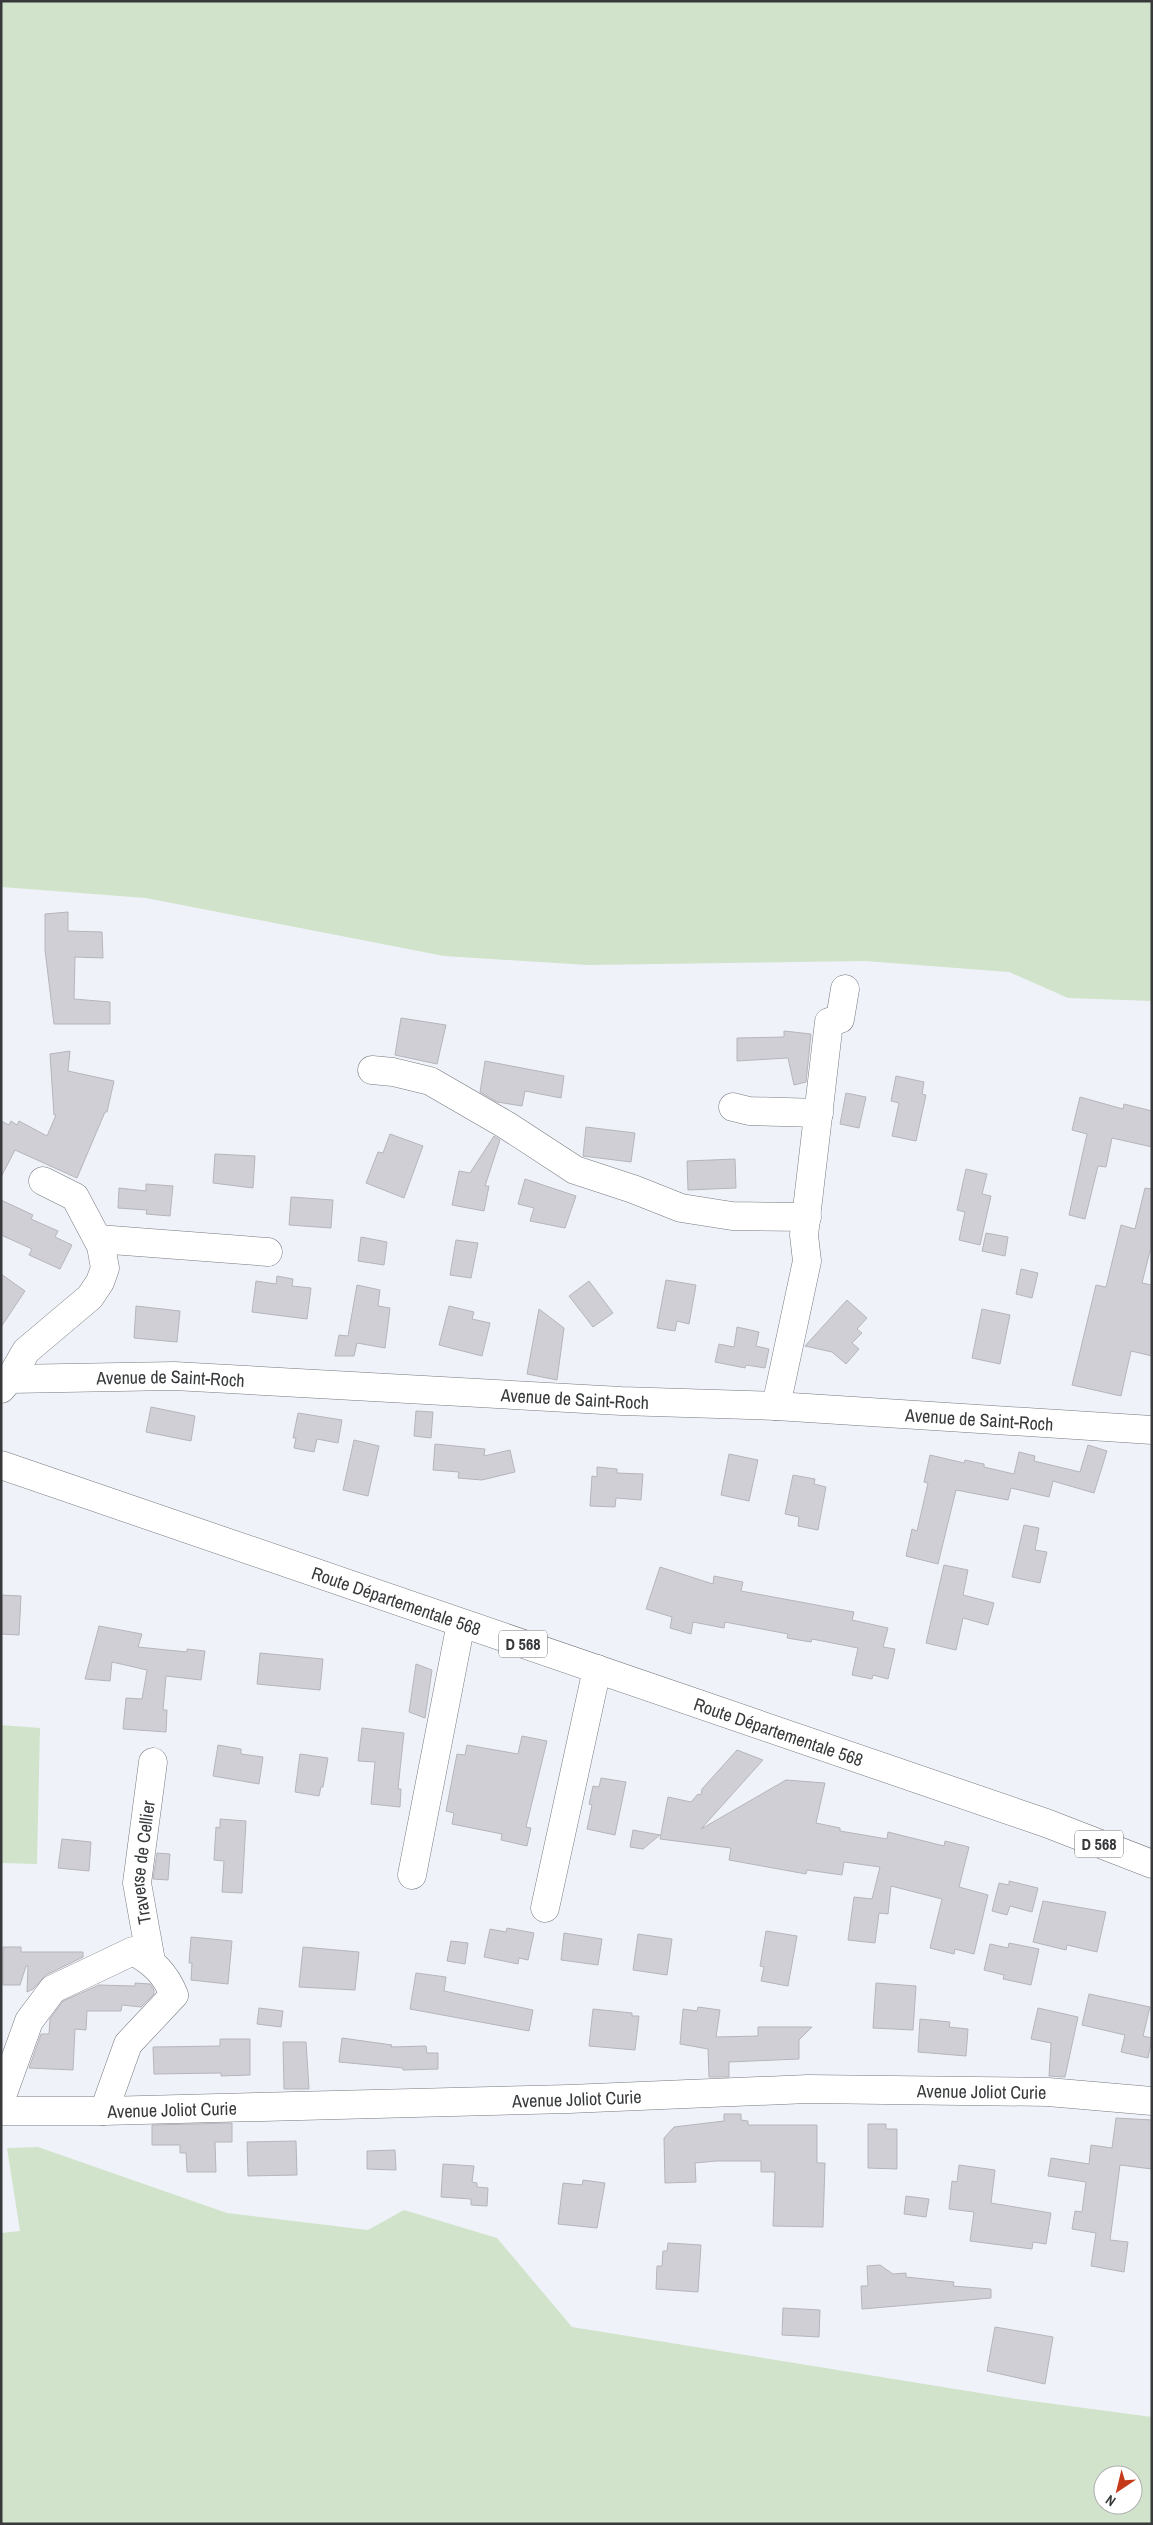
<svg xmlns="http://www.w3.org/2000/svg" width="1153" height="2525" viewBox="0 0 1153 2525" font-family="'Archivo Narrow',sans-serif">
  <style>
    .green { fill: #d1e3ca; fill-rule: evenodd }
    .building { fill: #d0cfd6; stroke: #b6b5bc }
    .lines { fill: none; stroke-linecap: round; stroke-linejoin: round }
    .minor-casing { stroke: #76797f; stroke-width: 29 }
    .major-casing { stroke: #76797f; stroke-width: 29 }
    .minor { stroke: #fff; stroke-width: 28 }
    .major { stroke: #fff; stroke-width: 28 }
    .labels { text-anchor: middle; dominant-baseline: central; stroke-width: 4.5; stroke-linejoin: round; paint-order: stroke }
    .shield { fill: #fff; stroke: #737476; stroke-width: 1 }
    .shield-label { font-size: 16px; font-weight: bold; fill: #37393b }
    .street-label { font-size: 18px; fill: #37393b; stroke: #fff }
  </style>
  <rect width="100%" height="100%" fill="#eff3f9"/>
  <path class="green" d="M1,1H1152V1001L1068,998L1009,972L865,961L588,965L444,956L146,898L1,887Z
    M1,1725L40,1728L37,1864L1,1863Z
    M38,2147L227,2213L368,2230L404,2210L497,2238L572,2327L1017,2399L1152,2417V2524H1V2233L20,2231L7,2148ZM1103,2475H1133V2505H1103Z"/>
  <path class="building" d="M68,912V931L102,932L103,958L75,957L74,999L110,1002V1024H54L45,950V914Z
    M401,1018L446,1025L437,1064L395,1055Z
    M784,1031L811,1034L806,1082L794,1085L788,1058L737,1061V1038L784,1037Z
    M70,1051L68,1071L114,1081L107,1112H105L77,1178L15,1150L1,1177V1121L9,1125L11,1121L17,1125L19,1121L47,1136L56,1115H54L50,1054Z
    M485,1061L564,1076L561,1098L525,1091L522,1106L497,1102L480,1092Z
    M896,1076L924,1082L922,1094L926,1095L916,1141L892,1136L899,1103L891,1101Z
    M846,1093L866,1097L859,1128L840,1124Z
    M1080,1097L1123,1109L1124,1104L1152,1111V1147L1112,1138L1106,1167L1098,1166L1085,1219L1069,1215L1087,1134L1072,1130Z
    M586,1127L635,1133L631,1162L583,1156Z
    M390,1134L423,1146L404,1198L366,1183L378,1152L383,1153Z
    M494,1136L500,1140L485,1186H489L484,1211L452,1205L459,1171L470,1173Z
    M215,1154L255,1156L253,1188L213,1183Z
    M735,1159L736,1188L688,1190L687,1161Z
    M966,1169L987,1174L982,1194L991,1196L980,1245L959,1240L965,1212L957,1210Z
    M525,1179L576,1196L565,1228L530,1221L534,1208L518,1204Z
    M146,1184L173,1186L170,1216L146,1214L147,1210L118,1208L119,1188L146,1191Z
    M1145,1188L1152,1189V1251H1150L1142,1283L1152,1285V1356L1131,1351L1121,1396L1072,1385L1096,1285L1106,1287L1121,1225L1135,1229Z
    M291,1197L333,1200L331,1228L289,1225Z
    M1,1200L33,1215L31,1219L58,1231L55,1237L72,1245L60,1269L29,1255L32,1249L1,1235Z
    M986,1233L1008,1237L1005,1256L982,1251Z
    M361,1237L387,1242L384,1265L358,1261Z
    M456,1240L478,1243L471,1278L450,1275Z
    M1021,1269L1038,1273L1032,1298L1016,1294Z
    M1,1274L25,1291L1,1327Z
    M277,1276L293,1279L292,1286L311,1288L307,1319L252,1312L256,1281L276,1284Z
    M666,1280L696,1285L689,1324L677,1321L675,1331L657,1328Z
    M589,1281L613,1313L593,1327L569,1296Z
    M357,1285L380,1290L378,1306L390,1308L385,1348L357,1343L354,1356H335L339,1335L348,1336Z
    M847,1300L867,1318L857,1329L862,1333L852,1343L859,1349L846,1364L832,1352L805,1346Z
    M136,1306L180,1311L177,1342L134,1338Z
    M449,1306L474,1312L472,1319L490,1323L482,1356L439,1345Z
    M539,1309L564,1328L557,1380L527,1374Z
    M982,1309L1010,1315L1000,1364L972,1358Z
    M737,1327L759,1332L756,1346L769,1349L765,1368L746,1365L745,1368L715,1362L719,1344L734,1347Z
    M151,1407L195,1416L191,1441L146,1432Z
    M416,1411L433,1412L431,1438L414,1436Z
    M298,1413L342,1420L338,1443L317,1439L314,1452L294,1448L296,1438H293Z
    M354,1440L379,1446L368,1496L343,1490Z
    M435,1444L485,1449L484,1456L510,1450L515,1472L482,1480L458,1478L459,1472L433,1470Z
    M1088,1445L1107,1451L1094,1493L1053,1481L1049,1497L1011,1488L1008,1500L956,1490L938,1564L906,1556L912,1529L917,1531L928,1483L924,1482L930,1455L964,1463L965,1460L974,1462L984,1464V1467L1014,1474L1019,1452L1035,1456L1034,1461L1080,1472Z
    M729,1454L758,1460L749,1501L721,1495Z
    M597,1467L617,1469V1473L643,1474L641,1500L616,1498L615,1507L590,1506L592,1476L597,1477Z
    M793,1475L815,1479L814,1484L826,1487L818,1530L798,1526L799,1517L785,1514Z
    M1024,1525L1039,1528L1035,1550L1047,1552L1040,1583L1012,1577Z
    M944,1565L968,1570L963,1595L994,1603L988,1625L963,1618L956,1650L926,1643Z
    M660,1567L713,1584L714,1576L743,1582L741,1591L854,1612L852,1620L888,1628L883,1647L895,1649L888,1679L873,1675L872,1679L852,1675L858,1648L812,1639L811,1642L787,1638L788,1634L725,1622L724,1628L693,1622L691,1634L670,1628L672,1617L646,1609Z
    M1,1595L21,1596L19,1635L1,1634Z
    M99,1626L142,1634L138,1647L187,1652V1649L205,1651L201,1680L166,1676L163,1710H167L166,1732L123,1729L126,1698L142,1699L147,1670L112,1662L110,1681L85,1679Z
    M260,1653L323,1659L320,1690L257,1684Z
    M416,1664L432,1670L425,1718L409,1712Z
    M362,1728L404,1733L398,1789H401L400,1807L371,1804L375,1762L358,1761Z
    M522,1736L547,1741L526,1827L531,1828L527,1846L501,1840L502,1834L452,1824L454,1813L446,1811L457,1754L465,1755L467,1745L518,1754Z
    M218,1745L241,1749V1754L263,1757L259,1784L213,1776Z
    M737,1750L763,1760L701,1829L786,1780L825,1783L816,1823L840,1828V1831L887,1839L888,1832L944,1846L945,1841L969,1847L959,1887L988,1895L974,1954L955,1949L954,1954L930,1948L942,1899L891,1886L888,1914L879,1913L875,1943L848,1940L854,1897L872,1899L880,1867L844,1862L842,1875L807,1870L806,1874L729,1860L731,1848L660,1839L668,1797L691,1802L698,1794L701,1795L702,1789Z
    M300,1754L328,1758L323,1787H321L319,1796L295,1792Z
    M601,1778L626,1782L615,1835L587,1829L592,1805L589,1804L593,1786L599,1787Z
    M220,1819L246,1821L242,1893L222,1892L224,1861L214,1860L216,1827L220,1828Z
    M633,1830L660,1835L643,1849L630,1847Z
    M62,1839L91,1842L89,1871L58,1868Z
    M157,1853L170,1854L168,1880L153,1879Z
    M1009,1881L1038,1888L1032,1912L1010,1906L1007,1915L992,1911L999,1883L1009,1885Z
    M1043,1901L1106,1912L1097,1952L1067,1945L1066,1950L1033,1942Z
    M507,1928L534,1933L528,1960L519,1958L518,1964L484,1957L490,1929L506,1932Z
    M766,1931L797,1936L788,1986L761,1981L764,1967L760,1966Z
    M564,1933L602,1939L598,1965L561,1960Z
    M638,1934L672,1939L667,1975L633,1970Z
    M191,1937L232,1941L228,1984L191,1980L192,1963H189Z
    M451,1941L468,1943L465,1964L447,1961Z
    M1009,1943L1039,1949L1031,1985L1003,1979L1004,1975L984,1970L990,1944L1008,1948Z
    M3,1947H21V1952H83V1957L46,1975L33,1989L27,1992L28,1966H26L20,1985H3Z
    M303,1947L359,1952L355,1990L299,1987Z
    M416,1973L446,1977L444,1991L533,2010L529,2031L410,2009Z
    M135,1983L150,1984L154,1990V1994L141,2007L122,2005L121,2011H87L86,2030L75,2029L73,2070L29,2068L41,2034H49L50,2019L63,2001L99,1985L135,1986Z
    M876,1983L916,1986L913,2030L873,2028Z
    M1089,1994L1150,2007L1143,2036L1152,2038L1148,2058L1121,2052L1125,2035L1082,2025Z
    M698,2007L720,2010L716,2037L758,2036V2027H812L799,2040V2059L729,2062V2077H709L708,2049L680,2044L683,2009L697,2011Z
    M259,2008L283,2011L281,2027L257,2024Z
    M1038,2008L1078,2017L1065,2077L1049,2076L1051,2043L1031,2039Z
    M593,2009L632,2013V2016H639L635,2050L589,2046Z
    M920,2019L950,2022L949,2027L968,2029L966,2056L918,2052Z
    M342,2038L392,2045L391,2047L426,2046L427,2053H438V2069L403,2070V2068L339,2062Z
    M220,2039H250V2075L221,2076V2073L154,2074L153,2047L220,2046Z
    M283,2042H306L309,2089H284Z
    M724,2114H741V2120L748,2121V2125H817V2163H825L823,2227L773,2226L775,2172H761V2161H716L695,2163L696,2182L665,2183L664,2138L674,2127L724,2121Z
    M1116,2118L1152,2120V2169L1120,2165L1110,2240L1128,2242L1124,2272L1091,2266L1096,2233L1072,2229L1075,2211L1082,2212L1086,2182L1048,2176L1051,2158L1089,2164L1091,2145L1112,2148Z
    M232,2123V2142H215L216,2172H187L186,2153H180V2145H152V2125Z
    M868,2124H886V2129H897V2169L868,2168Z
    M296,2141L297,2175L248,2176L247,2142Z
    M395,2150L396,2170L367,2169V2151Z
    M443,2164L474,2166L472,2182L477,2183V2187L488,2188L487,2206L471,2205V2199L441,2197Z
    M959,2165L995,2170L991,2203L1051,2213L1046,2244L1033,2242L1032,2249L970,2241L974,2212L949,2209L952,2181L957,2182Z
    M583,2180L605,2183L597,2228L558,2224L563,2183L582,2185Z
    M906,2196L929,2199L926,2217L904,2214Z
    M668,2243L701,2245L698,2292L656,2289L657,2266H662L663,2251H667Z
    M880,2265L893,2274L906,2273V2277L954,2282L953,2286L991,2289V2298L862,2309L861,2286H868L867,2266Z
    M783,2308L820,2310L819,2337L782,2335Z
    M995,2327L1053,2337L1045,2384L987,2371Z"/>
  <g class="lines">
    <defs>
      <g id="minor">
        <path d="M372,1070L393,1072L430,1081L506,1125L575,1170L633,1189L681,1208L732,1216L807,1217"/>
        <path d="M733,1107L749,1111L819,1113"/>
        <path d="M98,1239L268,1252"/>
        <path d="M10,1379L26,1351L90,1297L100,1282L105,1268L101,1246L75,1197L43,1181"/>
        <path id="s1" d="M1,1389L10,1379L174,1376L621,1401L776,1406L1152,1430"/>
        <path d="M776,1406L807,1261L804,1235L829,1022L840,1019L845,989"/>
        <path d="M412,1875L461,1623"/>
        <path d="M545,1908L597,1669"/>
        <path id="s2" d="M151,1961L137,1883L153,1762"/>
        <path d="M1,2099L29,2021L53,1989L133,1951C153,1962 165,1973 174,1995L128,2044L104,2111"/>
        <path id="s3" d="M1,2111H104L569,2099L808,2089L1048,2092L1152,2101"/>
      </g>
      <g id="major">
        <path id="s4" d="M1,1465L1046,1823L1152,1864"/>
      </g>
    </defs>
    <use href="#minor" class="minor-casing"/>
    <use href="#major" class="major-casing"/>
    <use href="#minor" class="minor"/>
    <use href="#major" class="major"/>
  </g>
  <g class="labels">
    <g class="shield">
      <rect x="499" y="1630.5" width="48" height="27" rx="4"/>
      <rect x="1075" y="1830.5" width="48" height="27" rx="4"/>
    </g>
    <g class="shield-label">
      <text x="523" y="1644">D 568</text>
      <text x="1099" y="1844">D 568</text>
    </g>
    <g class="street-label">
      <text stroke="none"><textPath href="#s1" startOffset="174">Avenue de Saint-Roch</textPath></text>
      <text stroke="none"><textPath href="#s1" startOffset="579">Avenue de Saint-Roch</textPath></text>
      <text stroke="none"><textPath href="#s1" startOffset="984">Avenue de Saint-Roch</textPath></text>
      <text stroke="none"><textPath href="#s4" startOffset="418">Route Départementale 568</textPath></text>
      <text stroke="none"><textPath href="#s4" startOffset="822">Route Départementale 568</textPath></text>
      <text stroke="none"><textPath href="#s2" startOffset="100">Traverse de Cellier</textPath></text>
      <text stroke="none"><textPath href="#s3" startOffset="981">Avenue Joliot Curie</textPath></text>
      <text stroke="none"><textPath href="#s3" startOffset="576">Avenue Joliot Curie</textPath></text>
      <text stroke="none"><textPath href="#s3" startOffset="171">Avenue Joliot Curie</textPath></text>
    </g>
  </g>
  <rect width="1153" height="2525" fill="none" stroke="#37393b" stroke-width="5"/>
  <g transform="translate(1118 2490) rotate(215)"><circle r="24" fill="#ffffff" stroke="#afb0b1"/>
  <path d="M0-4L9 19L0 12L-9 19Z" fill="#c43a1a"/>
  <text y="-8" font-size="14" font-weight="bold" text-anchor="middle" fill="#37393b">N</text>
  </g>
</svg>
